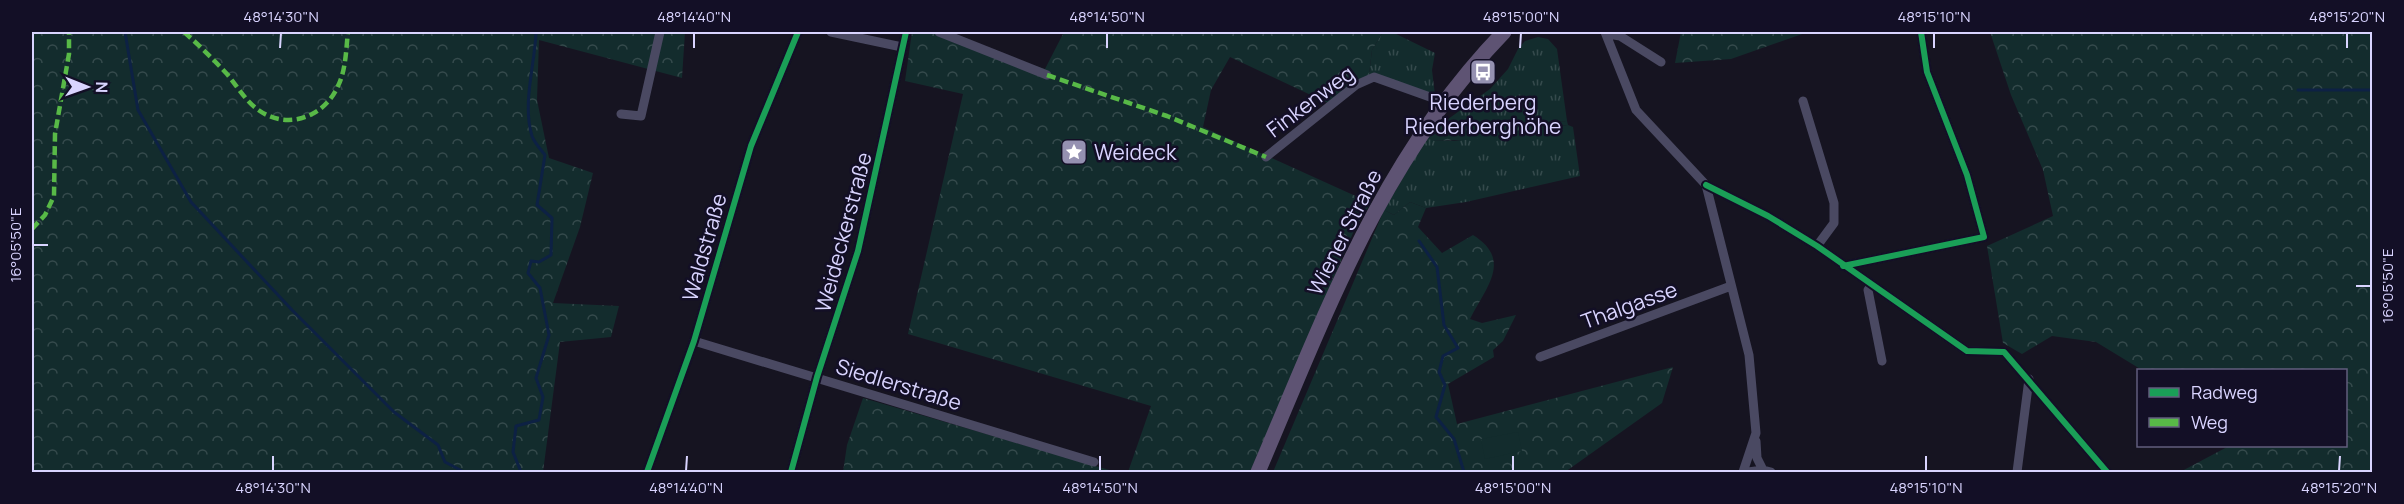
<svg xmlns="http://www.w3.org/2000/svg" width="2404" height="504" viewBox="0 0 2404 504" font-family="Manrope,sans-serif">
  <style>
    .grass { fill: url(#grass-tufts) }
    .forest { fill: url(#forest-crowns) }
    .garden { fill: #132c2d }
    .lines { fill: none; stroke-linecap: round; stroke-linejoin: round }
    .stream { stroke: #0d2144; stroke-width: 3 }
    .minor { stroke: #4a4962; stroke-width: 9 }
    .primary { stroke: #5e5373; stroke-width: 15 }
    .quiet { stroke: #58b947; stroke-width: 4.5; stroke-dasharray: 9 4.5; stroke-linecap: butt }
    .cycleway-casing { stroke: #130f26; stroke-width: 10 }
    .cycleway { stroke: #1a9f57; stroke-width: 6 }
    .ticks { fill: none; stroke: #d9d4ff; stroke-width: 2 }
    .labels { text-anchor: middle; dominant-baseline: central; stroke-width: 5; stroke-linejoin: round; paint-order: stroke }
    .street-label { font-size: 21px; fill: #d9d4ff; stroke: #130f26 }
    .poi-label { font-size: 21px; fill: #d9d4ff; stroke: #130f26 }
    .neatline { fill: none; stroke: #d9d4ff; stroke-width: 2 }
    .ticks-label { font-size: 15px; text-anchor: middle; fill: #d9d4ff }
  </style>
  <defs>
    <pattern id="grass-tufts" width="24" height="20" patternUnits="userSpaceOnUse" patternTransform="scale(1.5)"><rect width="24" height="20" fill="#132c2d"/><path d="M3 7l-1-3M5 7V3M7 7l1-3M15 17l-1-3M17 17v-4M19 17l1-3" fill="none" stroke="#354a4c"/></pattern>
    <pattern id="forest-crowns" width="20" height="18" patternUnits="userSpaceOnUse" patternTransform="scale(1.5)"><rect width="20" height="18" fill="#132c2d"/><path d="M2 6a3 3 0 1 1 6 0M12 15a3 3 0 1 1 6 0" fill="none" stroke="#354a4c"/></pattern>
  </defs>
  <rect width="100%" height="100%" fill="#161421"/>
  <path class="grass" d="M1383,32H1392L1435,53L1432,70L1435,95L1369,75L1372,50Z
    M1538,37L1548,39L1557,49L1567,121L1436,131L1432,140L1454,141L1568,125L1573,127L1580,176L1466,202L1426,208L1410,202L1394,215L1384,210L1430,132L1490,89L1508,69L1518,49L1525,41Z"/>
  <path class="forest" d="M32,32H685L682,78L539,40L537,100L549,158L593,173L580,227L553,303L619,306L611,337L560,342L543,472H32Z
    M912,32H929L1045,69L1064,32H1383L1372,50L1369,75L1332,105L1230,57L1211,90L1203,127L1371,203L1356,226L1250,472H1128L1151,406L908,334L963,94L905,81Z
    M1681,32H1808L1731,59L1675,63Z
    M1990,32H2372V472H2180L2229,446H2346V370H2142L2096,342L2052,336L2022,354L2003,343L1987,246L2053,216L2043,170L2011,95Z
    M1567,121L1568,125C1523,130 1478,143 1431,140L1435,131Z
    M1410,202L1426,208L1418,227L1442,253L1473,235C1513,260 1486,287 1470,319L1482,323L1516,315L1503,341L1493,350L1494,357L1448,384L1457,424L1673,367L1662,403L1565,472H1273L1384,210L1394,215Z
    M863,398L1116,472H843L847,445Z"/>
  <path class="garden" d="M1518,432L1522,451L1485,459L1481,439Z"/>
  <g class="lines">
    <path class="stream" d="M125,32L138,110L191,202L292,310L394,412L438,445L445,462L464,472
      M2298,90H2372
      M1419,241L1437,267L1444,325L1458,348L1443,356L1439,372L1445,385L1436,417L1454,439L1464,472
      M521,472L513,452L516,426L539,420L543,397L536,378L549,335L540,288L528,273L531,261L539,262L551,255L552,218L537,205L545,155C541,150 534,142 532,136C522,103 535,65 536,32"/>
    <path class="minor" d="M831,32L902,47
      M939,32L1047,75
      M1605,32L1636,110L1706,185L1749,355L1756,433L1743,472
      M1608,34L1620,36L1661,62
      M1803,101L1834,203V223L1817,246
      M621,114L641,116L660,32
      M1266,157L1356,85L1374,77L1444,102
      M1706,185L1768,216L1817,246L1967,351L2004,352L2107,472
      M1843,266L1984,237L1967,175L1927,72L1921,32
      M1871,286L1868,290L1882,361
      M694,341L1094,462
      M1540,357L1731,286
      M1756,441L1757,458L1763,470
      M647,472L694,341L751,146L798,32
      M791,472L817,377L858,251L906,32
      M1748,472L1763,470L1771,472
      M2017,472L2029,379"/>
    <path class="primary" d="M1258,472C1326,313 1381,159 1504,32"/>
    <path class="quiet" d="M184,32C199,45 213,59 227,74C237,86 245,100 257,109C286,131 324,118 338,86C346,70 346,49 348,32
      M1047,75L1167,116L1266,157
      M32,229L45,215L54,196L55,134L69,54V32"/>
    <defs>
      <path id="cycleway" d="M1706,185L1768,216L1817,246L1967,351L2004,352L2107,472
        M1843,266L1984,237L1967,175L1927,72L1921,32
        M647,472L694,341L751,146L798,32
        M791,472L817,377L858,251L906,32"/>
    </defs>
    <use href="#cycleway" class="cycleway-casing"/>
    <use href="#cycleway" class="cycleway"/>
  </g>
  <path class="ticks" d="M280,48L281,33M694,48V33M1107,48V33M1520,48L1521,33M1934,48V33M2347,48V33M33,245H48M2356,286H2371M273,471V456M686,471L687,456M1100,471V456M1513,471V456M1926,471V456M2339,471L2340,456"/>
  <defs>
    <symbol id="bus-square" viewBox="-11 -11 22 22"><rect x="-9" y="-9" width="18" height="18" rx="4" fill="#9591b1" stroke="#130f26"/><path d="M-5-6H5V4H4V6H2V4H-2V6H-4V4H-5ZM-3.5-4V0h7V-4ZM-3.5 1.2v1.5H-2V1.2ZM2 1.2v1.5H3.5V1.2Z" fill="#fff"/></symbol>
    <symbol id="sight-square" viewBox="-11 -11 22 22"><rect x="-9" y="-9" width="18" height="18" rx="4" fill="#9591b1" stroke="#130f26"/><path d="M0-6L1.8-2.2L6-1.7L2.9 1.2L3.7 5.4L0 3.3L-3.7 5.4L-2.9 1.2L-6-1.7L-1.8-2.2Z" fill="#fff"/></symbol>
  </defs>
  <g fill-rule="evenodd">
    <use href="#bus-square" x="1468" y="57" width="30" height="30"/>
    <use href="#sight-square" x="1059" y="137" width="30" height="30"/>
  </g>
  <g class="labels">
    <g class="street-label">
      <text transform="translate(1310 101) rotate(-37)">Finkenweg</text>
      <text transform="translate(843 232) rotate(-75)">Weideckerstraße</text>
      <text transform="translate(1344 232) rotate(-63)">Wiener Straße</text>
      <text transform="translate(704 247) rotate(-74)">Waldstraße</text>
      <text transform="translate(1629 305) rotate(-20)">Thalgasse</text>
      <text transform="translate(899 384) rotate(17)">Siedlerstraße</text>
    </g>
    <g class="poi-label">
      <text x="1483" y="102">Riederberg<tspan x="1483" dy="24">Riederberghöhe</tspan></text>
      <text x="1094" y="152" text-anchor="start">Weideck</text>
    </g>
  </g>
  <rect width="2404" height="504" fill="none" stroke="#130f26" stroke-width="66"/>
  <rect x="2137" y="369" width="210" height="78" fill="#130f26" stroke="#625e7d" stroke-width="1.5"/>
  <rect x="2149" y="388" width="30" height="9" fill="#1a9f57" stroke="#625e7d" stroke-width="1.5"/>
  <text x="2191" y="399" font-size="18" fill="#d9d4ff">Radweg</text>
  <rect x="2149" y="418" width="30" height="9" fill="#58b947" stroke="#625e7d" stroke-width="1.5"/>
  <text x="2191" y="429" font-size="18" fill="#d9d4ff">Weg</text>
  <g transform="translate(87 87) rotate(91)" stroke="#130f26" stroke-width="4.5" paint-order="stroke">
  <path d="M0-4.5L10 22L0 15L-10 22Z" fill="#d9d4ff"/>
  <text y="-9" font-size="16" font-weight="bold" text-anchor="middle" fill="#d9d4ff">N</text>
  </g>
  <rect x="33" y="33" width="2338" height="438" class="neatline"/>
  <g class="ticks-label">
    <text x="281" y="22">48°14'30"N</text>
    <text x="694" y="22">48°14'40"N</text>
    <text x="1107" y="22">48°14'50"N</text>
    <text x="1521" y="22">48°15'00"N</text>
    <text x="1934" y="22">48°15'10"N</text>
    <text x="2347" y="22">48°15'20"N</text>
    <text transform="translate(16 245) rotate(-90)" y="5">16°05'50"E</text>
    <text transform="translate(2388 286) rotate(-90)" y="5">16°05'50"E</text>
    <text x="273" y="493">48°14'30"N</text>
    <text x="686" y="493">48°14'40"N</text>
    <text x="1100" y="493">48°14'50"N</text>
    <text x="1513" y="493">48°15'00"N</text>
    <text x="1926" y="493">48°15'10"N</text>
    <text x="2339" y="493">48°15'20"N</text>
  </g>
</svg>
